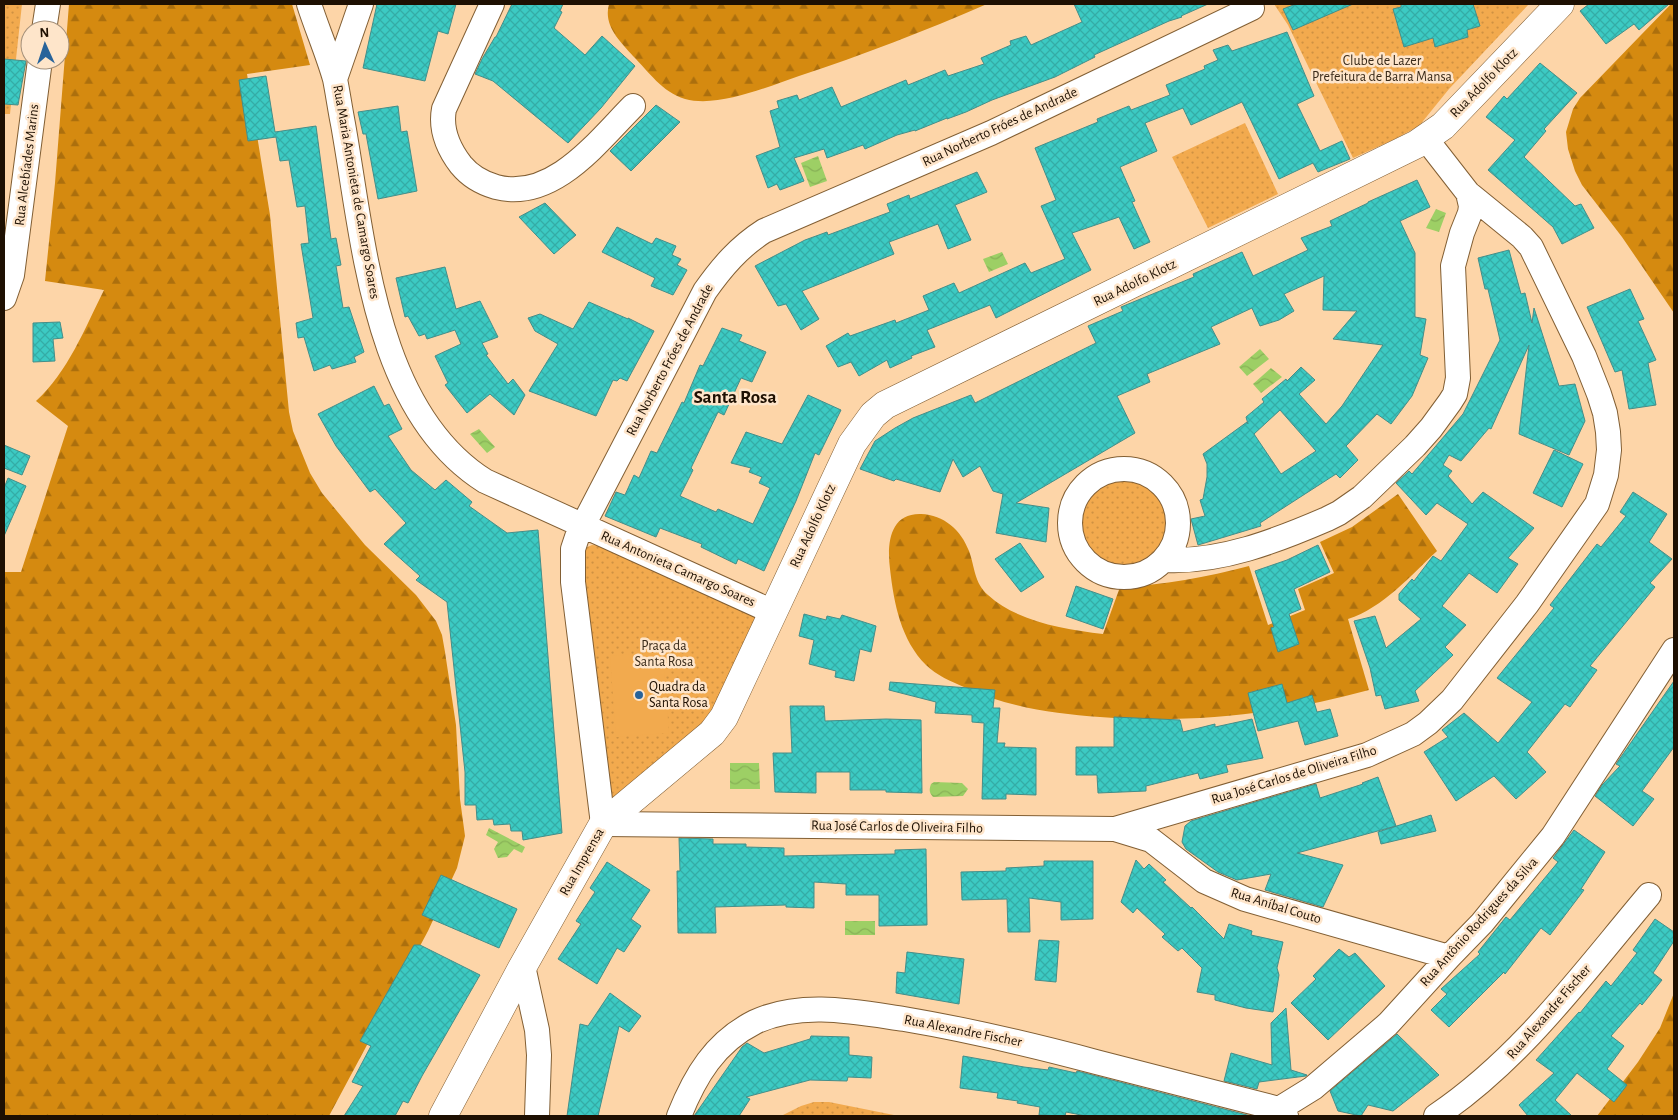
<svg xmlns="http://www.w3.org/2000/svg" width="1678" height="1120" viewBox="0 0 1678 1120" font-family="'Alegreya Sans',sans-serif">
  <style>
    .grass { fill: url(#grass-dots) }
    .forest { fill: url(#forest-firs) }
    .garden { fill: #f2aa4e }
    .water { fill: url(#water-waves) }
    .building { fill: url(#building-cross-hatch); stroke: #448e89; fill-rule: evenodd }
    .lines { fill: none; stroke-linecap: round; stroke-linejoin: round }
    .street-casing { stroke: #825f34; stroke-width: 26 }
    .secondary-casing { stroke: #825f34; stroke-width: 29 }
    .street { stroke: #fff; stroke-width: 24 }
    .secondary { stroke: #fff; stroke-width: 28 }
    .poi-dot { fill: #28639a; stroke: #fee5ca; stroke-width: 2 }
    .labels { text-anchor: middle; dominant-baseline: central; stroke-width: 5; stroke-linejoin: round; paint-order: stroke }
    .park-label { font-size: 14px; fill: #3a2b1a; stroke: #fee5ca }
    .street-label { font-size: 14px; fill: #1e1002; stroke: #fee5ca }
    .poi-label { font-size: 14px; fill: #1e1002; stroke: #fee5ca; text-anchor: start }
    .district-label { font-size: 19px; font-weight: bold; fill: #1e1002; stroke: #fee5ca }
  </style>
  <defs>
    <pattern id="grass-dots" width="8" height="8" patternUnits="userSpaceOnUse" patternTransform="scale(1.25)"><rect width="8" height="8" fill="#f2aa4e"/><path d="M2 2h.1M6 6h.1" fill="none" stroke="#cf9142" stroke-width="1.8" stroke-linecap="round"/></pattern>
    <pattern id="forest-firs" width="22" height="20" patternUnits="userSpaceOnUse" patternTransform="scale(1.25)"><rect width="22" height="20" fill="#d58a10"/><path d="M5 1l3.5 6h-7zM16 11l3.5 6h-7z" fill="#ac6f0d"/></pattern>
    <pattern id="water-waves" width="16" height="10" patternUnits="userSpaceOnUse" patternTransform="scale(1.25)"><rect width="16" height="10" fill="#9dcf65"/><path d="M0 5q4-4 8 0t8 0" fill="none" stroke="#87b156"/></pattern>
    <pattern id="building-cross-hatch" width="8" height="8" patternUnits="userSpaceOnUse" patternTransform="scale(1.25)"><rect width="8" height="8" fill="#3ccac3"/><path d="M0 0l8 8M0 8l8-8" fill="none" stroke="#34aca6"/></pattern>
  </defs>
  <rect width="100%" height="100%" fill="#fdd5a8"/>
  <path class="grass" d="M4,4H22L10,114H4Z
    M1274,4H1529L1449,89L1419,126L1393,140L1353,158L1288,25Z
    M1245,123L1278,194L1208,228L1172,157Z
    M1078 522a44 44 0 1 1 88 0a44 44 0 1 1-88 0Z
    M592,545L603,546L755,616L757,619L712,724L610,801L580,550Z
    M814,1102H829L899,1116H781L801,1106Z"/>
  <path class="forest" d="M69,4H292L310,65L247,74L270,215L289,412L293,431L310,473L322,493L365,545L416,595L436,621L442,635L445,652L456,725L460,799L465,836L457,868L428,931L329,1116H4V572H21L68,426L36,401C68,372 85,328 104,290L45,281L55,183Z
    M609,4H987C925,31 863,55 799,76C767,87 718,108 685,99C662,92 649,72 633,56C620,41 603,26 609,4Z
    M1671,4H1674V313L1622,237L1582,185L1575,171L1568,149L1566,132L1573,109L1580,98Z
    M1398,494L1437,551C1411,575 1383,608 1348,619L1369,690C1282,714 1190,724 1100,717C1053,714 1007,707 964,687C952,682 936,675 926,665C901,640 894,604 890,569C887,545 889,513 921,514C944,515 961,530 969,551C975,567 974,583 988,595C1018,622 1064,629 1103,634L1120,587C1163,585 1207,577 1249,566L1268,625L1305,610L1298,589L1334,573L1320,542L1352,527Z
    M1674,993V1116H1597L1638,1062L1660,1028Z"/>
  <path class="garden" d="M663,652L669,733L616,737L610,656Z"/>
  <path class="water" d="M818,156L827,181L810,187L801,163Z
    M1436,209L1446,213L1439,232L1426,228Z
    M1002,252L1008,264L989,272L983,259Z
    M1260,349L1269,359L1247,376L1239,367Z
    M1271,368L1282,377L1261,393L1253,384Z
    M479,429L495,447L487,453L470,434Z
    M730,763H759L760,789H730Z
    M934,782L962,783L968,789L963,796L933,797C929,792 929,790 931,784Z
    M489,828L525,847L522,853L514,849L507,857L498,858L494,849L498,842L486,835Z
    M845,921H875V935H845Z"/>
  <path class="building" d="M377,4H456L448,34L438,31L425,81L363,68Z
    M512,4H563L560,11L562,12L554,28L585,55L602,36L635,66L601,108L568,143L493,81L475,74L482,59L495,37H496Z
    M1074,4H1208L1181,16L1182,17L1169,21L1094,55L1095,57L1055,77L992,100L966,112L947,119V118L915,131V130L897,135L865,149L863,145L827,158L824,149L794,158L804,181L780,190L777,184L768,188L756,156L780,147L770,111L779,108L777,101L797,95L799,100L832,87L841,107L906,80L908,85L945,70L948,76L984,64L981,58L1011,45L1010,41L1026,36L1031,45L1082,22Z
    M1296,4H1353L1293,30L1283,9Z
    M1401,4H1473L1480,26L1467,30L1468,37L1435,47L1433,38L1404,47L1393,9L1401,7Z
    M1589,4H1669L1639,30L1634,24L1606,44L1580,11Z
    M1287,32L1314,96L1297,104L1320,151L1342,141L1350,159L1318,172L1313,163L1279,179L1242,102L1191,125L1183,108L1145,123L1157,151L1120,167L1135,201L1132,202L1150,242L1134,249L1119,217L1072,233L1091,270L996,318L990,305L927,330L935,347L911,356L912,358L890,368L887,360L859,376L851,362L838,367L826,346L848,333L850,336L895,320L896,323L929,310L923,296L954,283L959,293L1025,263L1031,273L1065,259L1041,206L1056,200L1035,148L1098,122L1097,119L1129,106L1131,110L1170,95L1166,85L1205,69L1204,66L1218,60L1213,50L1228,45L1232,51Z
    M4,59L26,61L18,105L4,104Z
    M1540,63L1577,93L1544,129L1546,131L1524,157L1575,206L1581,204L1594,228L1562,244L1553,227L1488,170L1515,140L1486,117L1504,96L1507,99Z
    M266,76L275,132L316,126L331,239L336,238L341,265L336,266L343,308L349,307L364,352L354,357L356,362L332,369L330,365L314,371L304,337L298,338L296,323L313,318L301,244L309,243L305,206L297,207L289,160L280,161L276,137L248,141L239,80Z
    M656,105L680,122L631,171L610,151Z
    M398,106L401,132L407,131L417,191L378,199L366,134H363L358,112Z
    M977,172L987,192L955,205L971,240L948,249L938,224L889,242L894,254L802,291L819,319L801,330L786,304L778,306L755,266L805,240L827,232L828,235L890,212L887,204L909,195L910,199Z
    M1417,180L1430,207L1400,221L1415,253V317L1426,319L1420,355L1428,358L1412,396L1391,424L1377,414L1346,446L1358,460L1340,478L1336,474L1260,523L1261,526L1198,545L1191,519L1205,516L1200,500L1203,499L1207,477V464L1203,454L1247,422L1248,424L1246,417L1264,402L1262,399L1286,379L1287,381L1301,367L1315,380L1299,394L1326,424L1342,406L1383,345L1333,339L1357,311L1323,310L1324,276L1284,294L1294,311L1279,320L1260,326L1252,308L1211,327L1220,344L1147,374L1150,382L1117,396L1135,433L1016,503L1049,508L1046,542L996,533L1003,494L993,491L980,466L963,477L953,459L940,492L896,479L894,481L860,469L875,441L895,428L913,418L971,395L975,403L1096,343L1088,326L1123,311L1121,307L1194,277L1193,274L1242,252L1253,276L1308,250L1301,238L1332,226L1330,221L1368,203V202ZM1280,410L1316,451L1281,474L1254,434Z
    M545,203L576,235L554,254L519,217Z
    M617,227L652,244L656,238L676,246L672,255L681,259L677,265L687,270L673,295L651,286L655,278L602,252Z
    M1509,250L1521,294L1525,293L1532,323L1534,308L1559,386L1575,384L1585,421L1569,455L1519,434L1529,345L1491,429L1489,428L1461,461L1449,455L1443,465L1452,471L1448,476L1472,504L1483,492L1534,528L1508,558L1518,564L1497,593L1469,573L1442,606L1466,625L1445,647L1453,655L1415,691L1419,701L1385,709L1381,695L1376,696L1370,668L1354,621L1375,616L1386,648L1421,619L1399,600V594L1412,579L1414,581L1433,556L1441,561L1468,524L1437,503L1426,515L1396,483L1409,471L1412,474L1463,414L1500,340L1488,289H1485L1478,258Z
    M445,267L456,309L480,301L498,337L482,343L488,354L486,355L508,384L513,379L525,395L514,415L490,394L467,413L445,385L448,383L435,356L461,344L455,330L427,339L425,334L419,336L408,316L405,317L396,278Z
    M1630,289L1644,319L1638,321L1656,360L1648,363L1656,405L1629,409L1622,370L1615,372L1587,307Z
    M589,302L628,319V318L654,331L627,381L620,378L617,381L613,380L596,416L529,391L558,344L535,331L528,318L540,314L573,329Z
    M60,322L63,338L53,339L55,361L33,362V323Z
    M722,328L742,335L739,341L766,352L752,382L741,378L724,415L718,412L691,468L693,470L680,496L716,512L718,509L753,524L770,488L759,483L762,477L749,472L751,468L731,463L746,432L782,444L808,395L841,410L819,455L815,453L796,501L764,571L738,559L736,564L701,547L702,544L660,528L656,537L605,516L616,492L625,495L634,475L639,478L651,451L657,453L682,402L684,403L700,365L703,366Z
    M374,386L384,406L389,404L402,429L388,436L411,470L435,490L446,480L472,502L469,506L507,533L538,530L562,833L523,840L522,831H511L510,824L494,825L493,819L477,820L476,805H465V772L447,602L416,580L420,576L384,544L406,523L375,489L370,492L336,446L318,414Z
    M4,445L30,456L22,475L4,468Z
    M1554,450L1583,464L1562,507L1533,493Z
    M8,478L26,486L4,536V488Z
    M1633,492L1667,514L1649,542L1672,559L1650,583L1655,587L1590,666L1597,670L1570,707L1565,704L1527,752L1546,772L1516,799L1494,776L1456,801L1424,752L1448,737L1442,730L1464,713L1498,743L1532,702L1497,678L1554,608L1550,605L1597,544L1601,547L1626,516L1620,512Z
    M1020,543L1044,577L1021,592L995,559Z
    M1318,545L1330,572L1294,589L1301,609L1289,614L1299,644L1278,652L1271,628L1274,627L1255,571L1287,560Z
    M1076,586L1113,599L1103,629L1066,616Z
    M804,614L826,620L827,616L840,619L842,615L876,626L871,652L860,649L854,681L835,677L836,671L809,664L814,640L799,636Z
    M1674,681V747L1642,791L1654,799L1633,826L1595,796L1602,785L1620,766L1616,764Z
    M890,682L995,690L993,708H1000L997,743H1005L1004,747L1036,748V795L1006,794V799H982L984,723L972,722V715L935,713L936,702L889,690Z
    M1282,684L1287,703L1312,695L1317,712L1330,709L1338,736L1305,745L1298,721L1258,731L1248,693Z
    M790,706H824L825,721L886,719L921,720L922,793L886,792V790H850V772H816V793L775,792L773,753H792Z
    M1114,717L1180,720L1183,732L1215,724V727L1252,719L1263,758L1226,765L1228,772L1200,779L1198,773L1146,786V791L1098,793L1097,775H1076V747H1114Z
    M1378,777L1396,826L1297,853L1343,865L1323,907L1265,890L1271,874L1237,880L1218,872L1186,849L1182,842L1185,826L1191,821L1316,784L1320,798L1363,784L1362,783Z
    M1431,815L1436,831L1381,844L1378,832Z
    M1574,830L1605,852L1581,889L1584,890L1550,935L1541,928L1505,974L1504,972L1449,1027L1431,1010L1447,994L1441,989L1480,954L1478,952L1506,917L1510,920L1558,862L1553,858Z
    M679,838L713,839V844H746V847L784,848V856L895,854V850L926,849L927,925L879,926V895H846V884L814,882V908L786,907V905L715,907L716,933H678L677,871H680Z
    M1136,860L1144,869L1149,864L1166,880L1163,882L1191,908L1192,907L1224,939L1229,924L1252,931L1251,935L1283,942L1277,968L1279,975L1273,1012L1246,1008L1215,1000V995L1197,992L1202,968L1182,948L1178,951L1162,937L1165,934L1137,908L1133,913L1121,902Z
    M1044,861H1093V919L1061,920V902L1029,898L1030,932H1008L1007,899L962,900L961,872L1006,871V868L1044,866Z
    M607,862L650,890L631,919L641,926L624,952L617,948L597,984L558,959L581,924L576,921L595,892L590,888Z
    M441,875L517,909L499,948L422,915Z
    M1655,919L1674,932V941L1653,973L1662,980L1642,1005L1640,1003L1611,1036L1624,1046L1607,1069L1627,1085L1614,1102L1577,1073L1555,1100L1572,1116H1528L1519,1105L1554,1073L1536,1060L1579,1012L1580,1013L1606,981L1611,986L1637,953L1633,950Z
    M1039,940L1059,941L1056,982L1035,980Z
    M414,945H420L480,975L422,1076L408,1103L403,1101L395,1116H344L363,1086L352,1082L371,1046L360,1041Z
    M1339,949L1349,957L1355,953L1385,986L1328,1040L1291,1003L1316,979L1313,976Z
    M907,952L964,959L959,1004L896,993L897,972L905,973Z
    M610,993L641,1016L629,1032L619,1026L598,1116H567L580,1024L588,1026Z
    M1286,1008L1291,1070L1307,1075L1306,1076L1259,1082L1257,1089L1224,1081L1231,1053L1272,1065L1271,1023Z
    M1397,1034L1439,1075L1393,1111L1368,1105L1361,1116L1338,1111L1330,1091Z
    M811,1036L849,1037V1055L872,1057L871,1078L848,1077L847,1081L810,1080L746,1097L750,1099L739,1116H694L742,1047L747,1043L764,1053L810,1039Z
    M963,1056L1024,1067L1048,1070L1049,1067L1076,1073L1077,1071L1251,1116H1086L1066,1112L1065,1116L1039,1115L1040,1107L1017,1103L1018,1101L997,1098L998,1093L960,1088Z"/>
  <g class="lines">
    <defs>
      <path id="street" d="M309,4C317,29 328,54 335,79C338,94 340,109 343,124C364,241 374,411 485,481L773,612
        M492,4L444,109C440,130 448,148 461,165C470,176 482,183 496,187C553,202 598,141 633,106
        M1252,8L991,133L764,231C739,247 722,267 705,291L577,537L573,549V582L603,824L1115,829L1367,755L1413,734L1428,723L1452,700L1527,604L1597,504L1606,475L1609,450L1608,432L1605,413L1599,394L1584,356L1531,247L1522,237L1468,193L1426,139
        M44,30L48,4
        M335,79L361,4
        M4,298L12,275L40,60
        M1070 523a54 54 0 1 1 108 0a54 54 0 1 1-108 0Z
        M1164,560C1220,563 1276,541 1327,519L1339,513L1362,497L1415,446L1431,428L1450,402L1455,394L1458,378L1453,266L1462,233L1470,213L1471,206L1468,193
        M1115,829L1151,840L1204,881L1245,899L1449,957
        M523,966L537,1030L539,1055L537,1116
        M1279,1109L1313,1088L1388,1024L1449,957L1482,923L1553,836L1674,650
        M679,1116C695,1076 715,1042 755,1022C801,1000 857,1012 904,1019C969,1030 1032,1045 1096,1062C1157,1078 1218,1093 1279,1109L1286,1116
        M1436,1116C1522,1058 1583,973 1649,895"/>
      <path id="secondary" d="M443,1116L523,966L603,824L712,733L724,717L852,444L873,415L885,405L1417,144L1443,126L1560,4"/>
    </defs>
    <use href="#street" class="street-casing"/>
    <use href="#secondary" class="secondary-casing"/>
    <use href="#street" class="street"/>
    <use href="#secondary" class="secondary"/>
  </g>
  <circle class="poi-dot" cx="639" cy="695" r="5"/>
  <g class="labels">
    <g class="park-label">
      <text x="1382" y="61">Clube de Lazer<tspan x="1382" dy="16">Prefeitura de Barra Mansa</tspan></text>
      <text x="664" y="646">Praça da<tspan x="664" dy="16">Santa Rosa</tspan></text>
    </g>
    <g class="street-label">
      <text transform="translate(1484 83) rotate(-46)">Rua Adolfo Klotz</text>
      <text transform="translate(1000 127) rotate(-25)">Rua Norberto Fróes de Andrade</text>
      <text transform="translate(27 165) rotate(-83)">Rua Alcebíades Marins</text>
      <text transform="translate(356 192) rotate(80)">Rua Maria Antonieta de Camargo Soares</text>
      <text transform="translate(1135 283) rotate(-26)">Rua Adolfo Klotz</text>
      <text transform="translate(670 360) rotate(-62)">Rua Norberto Fróes de Andrade</text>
      <text transform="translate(813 526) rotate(-65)">Rua Adolfo Klotz</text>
      <text transform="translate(678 569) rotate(24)">Rua Antonieta Camargo Soares</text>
      <text transform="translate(1294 775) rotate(-17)">Rua José Carlos de Oliveira Filho</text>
      <text transform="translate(897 827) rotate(1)">Rua José Carlos de Oliveira Filho</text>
      <text transform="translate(582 862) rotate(-60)">Rua Imprensa</text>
      <text transform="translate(1276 906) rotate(17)">Rua Aníbal Couto</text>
      <text transform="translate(1479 922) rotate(-48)">Rua Antônio Rodrigues da Silva</text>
      <text transform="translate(1549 1012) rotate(-49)">Rua Alexandre Fischer</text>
      <text transform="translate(963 1031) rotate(11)">Rua Alexandre Fischer</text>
    </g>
    <g class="poi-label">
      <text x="649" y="687">Quadra da<tspan x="649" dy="16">Santa Rosa</tspan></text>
    </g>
    <g class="district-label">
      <text x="735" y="397">Santa Rosa</text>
    </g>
  </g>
  <rect width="1678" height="1120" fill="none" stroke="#1e1002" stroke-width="10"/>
  <g transform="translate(45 45) rotate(357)"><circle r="24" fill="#fee5ca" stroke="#a4907a"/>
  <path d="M0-4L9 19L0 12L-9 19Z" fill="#28639a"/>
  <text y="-8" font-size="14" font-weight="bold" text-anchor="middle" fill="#1e1002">N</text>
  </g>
</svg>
